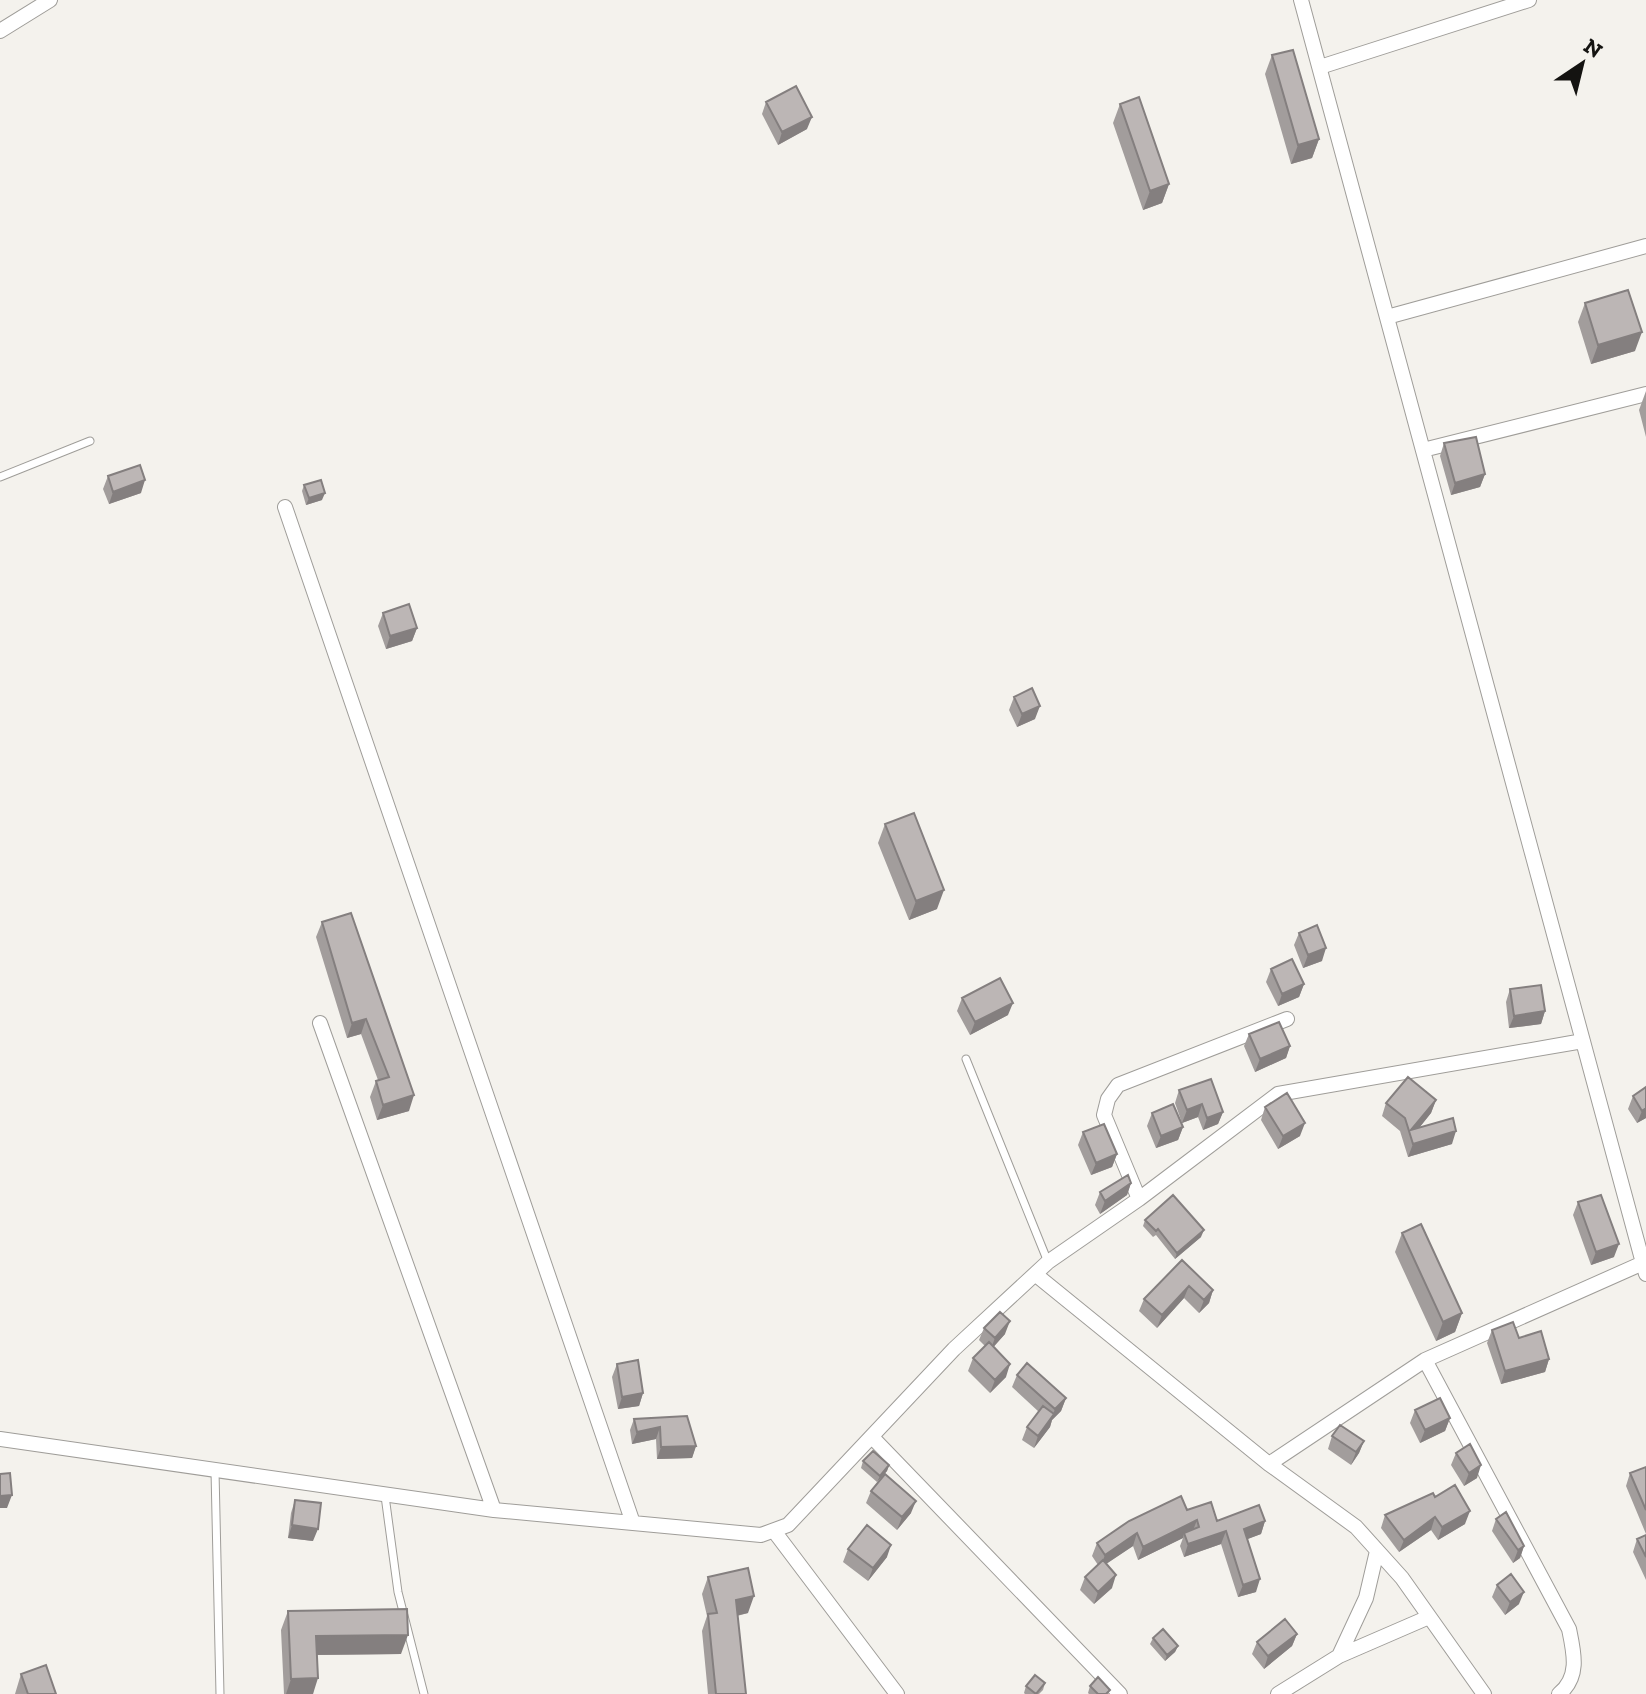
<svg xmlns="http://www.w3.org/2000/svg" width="1646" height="1694" viewBox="0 0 1646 1694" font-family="'Zilla Slab',serif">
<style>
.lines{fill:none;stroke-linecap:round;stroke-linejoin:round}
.lane-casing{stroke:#9f9d99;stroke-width:9}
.street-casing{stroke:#9f9d99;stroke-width:16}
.lane{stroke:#fff;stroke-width:7}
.street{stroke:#fff;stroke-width:14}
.wall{fill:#a29d9c}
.shaded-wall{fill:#847f7f}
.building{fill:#bcb6b5;stroke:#847f7f;stroke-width:2}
</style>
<rect width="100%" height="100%" fill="#f4f2ed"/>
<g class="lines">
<defs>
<path id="lane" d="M0,477L90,441
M966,1059L1048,1262
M215,1471L220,1694
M385,1496L398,1592L424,1694"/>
<path id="street" d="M1301,0L1646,1274
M0,31L50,0
M1320,67L1529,0
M1387,317L1646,246
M1423,450L1646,394
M285,507L633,1523
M320,1023L494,1510
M1139,1199L1104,1115L1108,1099L1118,1085L1287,1019
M1035,1274L1269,1464L1356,1527L1402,1578L1484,1694
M1425,1360L1569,1629C1574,1653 1580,1677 1559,1694
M872,1437L1120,1694
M0,1439L494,1510L761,1535L788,1525L954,1349L1048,1262L1139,1199L1278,1094L1583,1041
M1269,1464L1425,1360L1643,1263
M774,1531L897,1694
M1339,1656L1366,1598L1377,1551
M1278,1694L1339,1656L1429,1617"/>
</defs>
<use href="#lane" class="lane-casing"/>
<use href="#street" class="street-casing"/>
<use href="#lane" class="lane"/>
<use href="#street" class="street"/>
</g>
<path class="wall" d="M1272,55L1319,139L1312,158L1291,164L1265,74Z
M766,102L807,129L778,145L762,114Z
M1120,104L1169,184L1162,203L1143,210L1113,123Z
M1585,303L1635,351L1591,364L1578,322Z
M1646,391V437L1639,410Z
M1444,443L1485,474L1480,487L1451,495L1440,456Z
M108,476L141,493L109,504L103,489Z
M304,485L322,500L306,505L302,491Z
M383,613L417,628L412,641L386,649L378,626Z
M1014,697L1035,719L1017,727L1009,710Z
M885,824L937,909L909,920L878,843Z
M322,922L409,1111L377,1120L370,1097L376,1081L378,1080L361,1034L347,1038L316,937Z
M1299,933L1322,961L1303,968L1294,945Z
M1271,969L1304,984L1299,997L1278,1006L1266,982Z
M1510,989L1545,1011L1541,1024L1509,1028L1506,1002Z
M962,998L1008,1015L970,1035L957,1011Z
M1249,1034L1290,1046L1286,1058L1255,1072L1244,1046Z
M1179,1090L1223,1112L1218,1124L1203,1130L1198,1117L1182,1123L1175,1103Z
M1633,1096L1646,1118L1637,1123L1628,1109Z
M1436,1100L1431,1113L1419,1128L1452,1144L1408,1157L1400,1131L1382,1116L1386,1103Z
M1265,1107L1300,1136L1278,1149L1261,1120Z
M1152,1113L1183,1127L1178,1140L1156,1148L1147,1126Z
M1083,1132L1117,1154L1112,1167L1091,1175L1078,1145Z
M1131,1183L1127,1195L1100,1214L1095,1205L1100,1192Z
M1578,1202L1614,1257L1591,1265L1573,1215Z
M1145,1220L1201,1237L1175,1259L1156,1235L1153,1237L1143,1226Z
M1402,1233L1462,1313L1455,1332L1436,1341L1395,1252Z
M1182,1260L1213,1290L1209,1303L1199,1313L1184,1298L1157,1328L1139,1311L1144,1299Z
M984,1328L1005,1334L993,1347L1006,1377L990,1393L968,1371L973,1358L985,1346L979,1340Z
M1492,1330L1519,1338L1549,1359L1545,1372L1501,1384L1487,1343Z
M617,1364L643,1393L639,1406L618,1409L612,1377Z
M1017,1375L1066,1398L1061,1411L1052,1420L1050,1427L1034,1448L1022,1440L1027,1427L1039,1412L1012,1387Z
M1415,1410L1450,1418L1445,1431L1420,1443L1410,1423Z
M687,1416L696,1446L692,1458L657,1459L656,1439L632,1444L630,1430L634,1419Z
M1332,1436L1364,1441L1359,1453L1351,1465L1328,1449Z
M1456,1453L1477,1478L1464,1486L1451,1465Z
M863,1461L889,1465L887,1471L877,1482L861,1468Z
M1646,1467V1534L1626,1486L1630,1473Z
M871,1491L911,1513L897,1530L866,1503Z
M1435,1497L1465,1524L1438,1540L1431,1530L1399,1552L1381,1528L1385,1515Z
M295,1500L313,1541L288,1538L291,1513Z
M1187,1510L1217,1521H1265L1261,1534L1247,1539L1256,1592L1238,1597L1221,1544L1184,1557L1180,1546L1183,1538L1138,1560L1133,1546L1106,1564L1112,1588L1094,1604L1080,1590L1085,1577L1098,1565L1092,1556L1097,1543Z
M1496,1519L1524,1546L1520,1558L1513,1563L1492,1531Z
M1646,1535V1580L1633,1552L1637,1539Z
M848,1549L887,1557L868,1581L843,1562Z
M708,1577L748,1613L737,1616L746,1694H708L702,1631L707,1616L702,1594Z
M1497,1585L1519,1604L1505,1615L1492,1597Z
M288,1611L401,1654L317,1655L313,1694H284L281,1630Z
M1297,1634L1292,1646L1264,1669L1252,1654L1257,1642Z
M1153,1638L1178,1646L1175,1652L1165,1661L1150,1644Z
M21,1674L56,1694H15Z
M1045,1683L1043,1690L1039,1694H1025L1024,1693L1026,1686Z
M1090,1686L1109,1694H1089L1088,1693Z"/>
<path class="shaded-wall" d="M812,117L807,129L778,145L782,132Z
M1319,139L1312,158L1291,164L1298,145Z
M1169,184L1162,203L1143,210L1150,191Z
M1642,332L1635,351L1591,364L1598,345Z
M1485,474L1480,487L1451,495L1455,483Z
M145,480L141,493L109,504L113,492Z
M325,493L322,500L306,505L309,498Z
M417,628L412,641L386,649L390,636Z
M1040,706L1035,719L1017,727L1022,714Z
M944,890L937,909L909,920L916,901Z
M1326,948L1322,961L1303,968L1308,955Z
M1304,984L1299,997L1278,1006L1282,994Z
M1013,1003L1008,1015L970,1035L975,1022Z
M1545,1011L1541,1024L1509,1028L1514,1016Z
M366,1019L361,1034L347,1038L352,1023Z
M1290,1046L1286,1058L1255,1072L1260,1059Z
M414,1095L409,1111L377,1120L383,1105Z
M1436,1100L1431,1113L1411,1138V1130Z
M1202,1104L1198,1117L1182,1123L1187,1110Z
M1646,1108V1118L1637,1123L1642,1111Z
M1223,1112L1218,1124L1203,1130L1207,1118Z
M1305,1123L1300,1136L1278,1149L1283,1136Z
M1183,1127L1178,1140L1156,1148L1161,1136Z
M1456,1131L1452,1144L1408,1157L1413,1144Z
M1117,1154L1112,1167L1091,1175L1096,1163Z
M1131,1183L1127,1195L1100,1214L1105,1201Z
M1204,1230L1201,1237L1175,1259L1177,1253Z
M1619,1244L1614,1257L1591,1265L1596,1252Z
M1189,1286L1184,1298L1157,1328L1162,1315Z
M1213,1290L1209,1303L1199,1313L1204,1300Z
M1462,1313L1455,1332L1436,1341L1443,1322Z
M1010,1321L1005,1334L990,1351L995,1338Z
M1549,1359L1545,1372L1501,1384L1505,1371Z
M1010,1364L1006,1377L990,1393L995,1380Z
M643,1393L639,1406L618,1409L622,1397Z
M1066,1398L1061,1411L1052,1420L1050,1427L1034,1448L1038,1436L1052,1417L1055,1409Z
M1450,1418L1445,1431L1420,1443L1425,1430Z
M660,1427L656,1439L632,1444L637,1432Z
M1364,1441L1359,1453L1351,1465L1356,1452Z
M696,1446L692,1458L657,1459L661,1447Z
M889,1465L887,1471L877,1482L880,1476Z
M1481,1465L1477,1478L1464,1486L1469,1473Z
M12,1495L7,1508H0V1496Z
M916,1501L911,1513L897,1530L902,1517Z
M1470,1511L1465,1524L1438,1540L1442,1527Z
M1435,1517L1431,1530L1399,1552L1404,1540Z
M1197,1520L1192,1533H1184L1183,1538L1138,1560L1143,1547Z
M1265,1521L1261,1534L1240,1542L1244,1529Z
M292,1525L318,1529L313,1541L288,1538Z
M1226,1531L1221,1544L1184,1557L1188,1544Z
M1137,1533L1133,1546L1100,1568L1105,1555Z
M891,1545L887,1557L868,1581L873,1568Z
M1524,1546L1520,1558L1513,1563L1518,1550Z
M1116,1575L1112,1588L1094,1604L1098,1592Z
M1260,1579L1256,1592L1238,1597L1243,1585Z
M1524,1592L1519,1604L1505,1615L1510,1602Z
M754,1596L748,1613L730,1617L736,1600Z
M1297,1634L1292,1646L1264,1669L1268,1656Z
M408,1635L401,1654L310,1655L316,1636Z
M1178,1646L1175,1652L1165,1661L1167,1655Z
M318,1678L313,1694H286L291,1679Z"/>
<path class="building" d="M1293,50L1319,139L1298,145L1272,55Z
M796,86L812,117L782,132L766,102Z
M1139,97L1169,184L1150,191L1120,104Z
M1628,290L1642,332L1598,345L1585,303Z
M1476,437L1485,474L1455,483L1444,443Z
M140,465L145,480L113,492L108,476Z
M321,480L325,493L309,498L304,485Z
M409,604L417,628L390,636L383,613Z
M1032,688L1040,706L1022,714L1014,697Z
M914,813L944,890L916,901L885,824Z
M351,913L414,1095L383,1105L376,1081L389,1077L366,1019L352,1023L322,922Z
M1317,925L1326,948L1308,955L1299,933Z
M1292,959L1304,984L1282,994L1271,969Z
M1000,978L1013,1003L975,1022L962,998Z
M1541,985L1545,1011L1514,1016L1510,989Z
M1279,1022L1290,1046L1260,1059L1249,1034Z
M1408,1077L1436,1100L1411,1130L1453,1118L1456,1131L1413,1144L1405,1118L1386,1103Z
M1211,1079L1223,1112L1207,1118L1202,1104L1187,1110L1179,1090Z
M1646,1087V1108L1642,1111L1633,1096Z
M1287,1093L1305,1123L1283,1136L1265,1107Z
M1173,1104L1183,1127L1161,1136L1152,1113Z
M1104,1124L1117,1154L1096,1163L1083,1132Z
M1128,1175L1131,1183L1105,1201L1100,1192Z
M1173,1195L1204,1230L1177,1253L1158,1229L1156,1231L1145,1220Z
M1601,1195L1619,1244L1596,1252L1578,1202Z
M1421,1224L1462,1313L1443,1322L1402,1233Z
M1182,1260L1213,1290L1204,1300L1189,1286L1162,1315L1144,1299Z
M1000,1312L1010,1321L995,1338L984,1328Z
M1513,1322L1519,1338L1541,1331L1549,1359L1505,1371L1492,1330Z
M989,1342L1010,1364L995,1380L973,1358Z
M638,1360L643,1393L622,1397L617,1364Z
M1027,1363L1066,1398L1055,1409L1017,1375Z
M1440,1398L1450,1418L1425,1430L1415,1410Z
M1043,1406L1054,1414L1038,1436L1027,1427Z
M687,1416L696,1446L661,1447L660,1427L637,1432L634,1419Z
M1340,1425L1364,1441L1356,1452L1332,1436Z
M1470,1444L1481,1465L1469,1473L1456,1453Z
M873,1451L889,1465L880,1476L863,1461Z
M1646,1467V1510L1630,1473Z
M10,1473L12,1495L0,1496V1474Z
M885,1474L916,1501L902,1517L871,1491Z
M1455,1485L1470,1511L1442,1527L1435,1517L1404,1540L1385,1515L1433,1493L1435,1497Z
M1181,1496L1187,1510L1211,1502L1217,1521L1259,1505L1265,1521L1244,1529L1260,1579L1243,1585L1226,1531L1188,1544L1184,1533L1199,1527L1197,1520L1143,1547L1137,1533L1105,1555L1097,1543L1129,1521Z
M295,1500L321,1503L318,1529L292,1525Z
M1506,1512L1524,1546L1518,1550L1496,1519Z
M867,1525L891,1545L873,1568L848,1549Z
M1646,1535V1557L1637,1539Z
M1103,1560L1116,1575L1098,1592L1085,1577Z
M748,1568L754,1596L736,1600L746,1694H716L708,1614L717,1613L708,1577Z
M1511,1574L1524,1592L1510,1602L1497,1585Z
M407,1609L408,1635L316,1636L318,1678L291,1679L288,1611Z
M1285,1619L1297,1634L1268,1656L1257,1642Z
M1163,1629L1178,1646L1167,1655L1153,1638Z
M46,1665L56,1694H28L21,1674Z
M1035,1675L1045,1683L1036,1694L1026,1686Z
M1098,1677L1110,1690L1106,1694H1098L1090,1686Z"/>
<g transform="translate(1582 64) rotate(35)" stroke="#f4f2ed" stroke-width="6" paint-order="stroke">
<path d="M0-6L14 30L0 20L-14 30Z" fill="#141311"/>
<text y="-12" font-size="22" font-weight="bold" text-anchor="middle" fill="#141311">N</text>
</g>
</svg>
